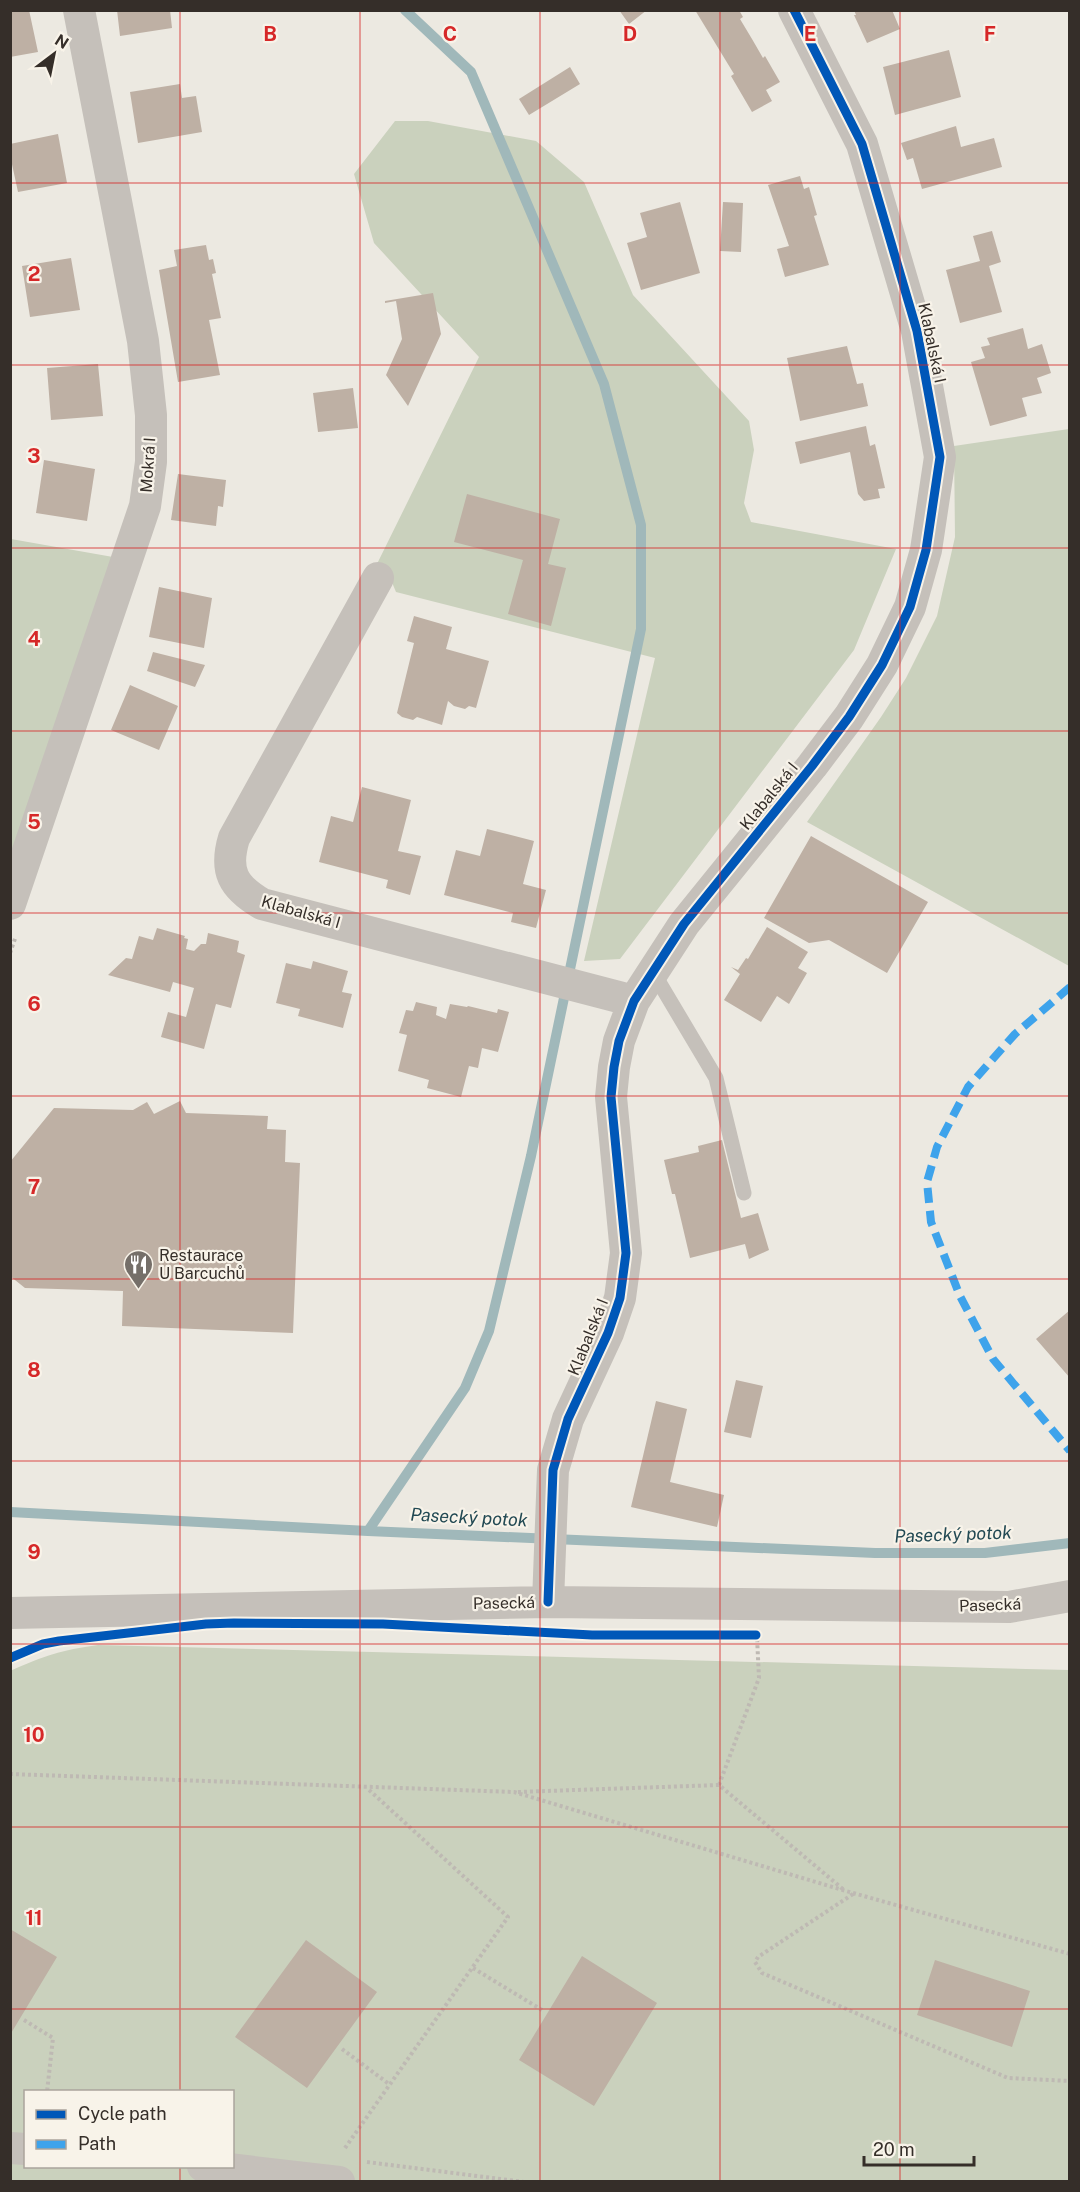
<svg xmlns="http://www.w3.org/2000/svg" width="1080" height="2192" viewBox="0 0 1080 2192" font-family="'Public Sans',sans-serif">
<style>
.green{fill:#cad1bd;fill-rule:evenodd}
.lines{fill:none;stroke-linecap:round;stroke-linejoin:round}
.stream{stroke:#a0b8ba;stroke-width:10}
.building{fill:#beb0a4}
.path{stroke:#beb9b3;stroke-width:4;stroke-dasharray:3 3;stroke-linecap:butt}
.lane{stroke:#c5c0ba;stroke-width:15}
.street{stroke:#c5c0ba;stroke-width:32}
.quiet{stroke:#3ea3eb;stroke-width:8;stroke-dasharray:15 8;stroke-linecap:butt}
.cycleway-casing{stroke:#f8f3e9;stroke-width:13}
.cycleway{stroke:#0057b8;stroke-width:9}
.grid{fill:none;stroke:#d62828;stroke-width:1.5;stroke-opacity:0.55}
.labels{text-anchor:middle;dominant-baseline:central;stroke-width:4.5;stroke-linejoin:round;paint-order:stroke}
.street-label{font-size:16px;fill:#352e29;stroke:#f8f3e9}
.poi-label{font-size:16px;fill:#352e29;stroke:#f8f3e9;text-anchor:start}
.water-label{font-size:18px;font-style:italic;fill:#224953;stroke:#f8f3e9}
.grid-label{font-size:20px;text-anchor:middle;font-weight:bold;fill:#d62828;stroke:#f8f3e9;stroke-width:4.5;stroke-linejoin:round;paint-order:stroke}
</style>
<rect width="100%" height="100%" fill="#ece9e1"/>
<path class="green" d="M395,121H428L536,141L584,182L633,295L749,421L754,450L744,503L751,522L896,549L854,650L620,959L584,961L655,658L396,592L391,580L375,568L479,357L374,243L354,174Z
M1069,429V966L807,822L881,717L906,678L937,616L955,537L954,446Z
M11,539L113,557L11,869Z
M98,1645L1069,1670V2181H11L10,1671C44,1656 61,1650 98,1645ZM26,2092H232V2166H26Z"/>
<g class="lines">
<path class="stream" d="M10,1512L368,1531L875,1553H985L1070,1543
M368,1531L465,1388L489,1331L531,1156L641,629V525L604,384L471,72L405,10"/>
</g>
<path class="building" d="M10,10H29L38,52L10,57Z
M117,10H170L172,28L120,36Z
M619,10H647L629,24Z
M695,10H739L743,17L740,19L752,39L763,58L765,56L780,82L766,90L772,101L752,112L731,76L734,74Z
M854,10H892L900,29L867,43L854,15H856Z
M949,50L961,97L895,115L883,67Z
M570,67L580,84L529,115L519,99Z
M180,84L182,98L196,96L202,132L138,143L130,92Z
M956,126L961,147L994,138L1002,167L922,189L913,158L907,160L901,143Z
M58,134L67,183L18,192L10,155V144Z
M800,176L804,189L809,187L817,215L814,216L829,265L785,277L777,249L789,246L768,185Z
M680,202L700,273L641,290L627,243L647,237L640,213Z
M723,202L743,203L741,252L720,251Z
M992,231L1001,262L989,266L1002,312L960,323L946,270L980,261L973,236Z
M206,245L209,260L213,259L216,273L212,274L221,318L209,320L220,375L178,382L159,270L177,266L174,250Z
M71,258L80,310L30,317L22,266Z
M433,293L441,334L408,406L386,375L402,339L396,301L385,303V301Z
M1023,328L1028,349L1042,344L1051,373L1037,378L1042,393L1022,398L1027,416L990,426L971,362L985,358L981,347L990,345L987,338Z
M847,346L857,384L863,383L868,406L800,421L787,358Z
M98,364L103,416L51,420L47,368Z
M353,388L358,428L318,432L313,393Z
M866,426L870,446L875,444L885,488L878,489L880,498L864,501L858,494L850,452L800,464L795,442Z
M44,460L95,469L87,521L36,513Z
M178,474L226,480L223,507L218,506L216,526L171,520Z
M467,494L560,519L548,564L566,568L551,626L508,614L523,560L454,542Z
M159,587L212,598L204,648L149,637Z
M414,616L452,627L446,649L489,661L476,708L469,706L465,709L454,706L448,701L442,725L417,717L413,720L402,717L397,713L414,643L407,641Z
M153,652L205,665L195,687L147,671Z
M130,685L178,706L159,750L111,730Z
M362,787L411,800L398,851L421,856L410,895L386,888L388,880L319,862L331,816L353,822Z
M487,829L534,841L523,884L546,890L536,928L511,922L513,913L444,895L456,850L480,856Z
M811,836L928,902L887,973L829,940L809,943L764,918Z
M767,927L808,952L798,968L807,973L789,1004L777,996L761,1022L724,1000L740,974L731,967L738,970L746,958L748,959Z
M157,928L185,936L184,938L188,939L186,949L194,951L201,944H206L208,933L239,941L237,952L245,955L231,1008L216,1004L204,1049L161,1037L168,1012L186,1017L194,988L173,982L170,992L108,975L126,958L132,959L139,936L153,940Z
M313,961L348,971L342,992L352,994L343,1028L298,1016L300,1009L276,1003L286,963L311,969Z
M416,1002L437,1007L436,1015L446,1019L450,1004L467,1007L468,1006L497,1013L498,1009L509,1012L498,1052L482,1048L478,1068L469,1066L461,1097L427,1088L429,1080L398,1071L407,1035L399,1033L406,1010L413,1011Z
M180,1101L186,1113L268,1116L267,1129L286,1130L285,1162L300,1163L293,1333L122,1326L123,1291L25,1288L10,1276V1162L54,1108L133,1110L147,1102L154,1114Z
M722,1140L741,1218L758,1213L769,1250L749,1259L745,1244L690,1258L675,1194H672L664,1160L699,1152L698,1146Z
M1070,1310V1378L1036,1339Z
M736,1380L763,1386L751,1438L724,1432Z
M656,1401L687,1409L670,1482L724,1495L717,1527L631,1507Z
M10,1929L57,1957L10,2035Z
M306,1940L377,1992L307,2088L235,2037Z
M582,1956L657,2003L594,2106L519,2060Z
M935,1960L1030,1991L1012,2047L917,2015Z"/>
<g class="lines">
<path class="path" d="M10,953L16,936
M10,1774L514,1792L846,1891L1070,1954
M719,1785L759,1678L757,1637
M518,1792L719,1785L844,1890
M853,1894L758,1957L755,1962L762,1973L1008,2078L1070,2081
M473,1968L542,2010
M24,2020L53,2038L47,2092
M342,2049L389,2084
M345,2148L508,1917L368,1789
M367,2162L524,2182"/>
<path class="lane" d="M653,972L716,1078L744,1193"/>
<path class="street" d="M378,578L234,838C224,871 233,887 262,904L634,1001
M10,904L145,506L151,462V415L143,341L79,10
M548,1602L553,1470L568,1419L608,1333L620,1298L626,1253L611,1097L614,1067L619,1041L634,1001L684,924L812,766L849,717L882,665L910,607L926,550L940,457L917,331L862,144L794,10
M10,1613L548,1602L1009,1607L1070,1596
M10,2148L26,2149
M203,2166L339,2182"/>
<path class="quiet" d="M1070,987L1015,1034L968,1087L937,1147L927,1182L931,1222L960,1296L993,1359L1070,1451"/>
<defs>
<path id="cycleway" d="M548,1602L553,1470L568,1419L608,1333L620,1298L626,1253L611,1097L614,1067L619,1041L634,1001L684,924L812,766L849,717L882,665L910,607L926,550L940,457L917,331L862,144L794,10
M10,1658L43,1644L59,1641L206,1624L234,1623L383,1624L592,1635H756"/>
</defs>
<use href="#cycleway" class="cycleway-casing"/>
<use href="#cycleway" class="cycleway"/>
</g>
<path class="grid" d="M180,10V2092M360,10V2182M540,10V2182M720,10V2182M900,10V2182M10,183H1070M10,365H1070M10,548H1070M10,731H1070M10,913H1070M10,1096H1070M10,1279H1070M10,1461H1070M10,1644H1070M10,1827H1070M10,2009H1070M180,2166V2182"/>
<defs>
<symbol id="restaurant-pin" viewBox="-11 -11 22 30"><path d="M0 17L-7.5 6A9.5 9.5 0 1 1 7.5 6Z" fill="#756f69" stroke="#f8f3e9"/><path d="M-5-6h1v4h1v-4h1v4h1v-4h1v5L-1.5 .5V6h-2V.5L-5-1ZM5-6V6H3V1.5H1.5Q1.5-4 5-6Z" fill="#fff"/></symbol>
</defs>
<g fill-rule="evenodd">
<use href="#restaurant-pin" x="122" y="1248" width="33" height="45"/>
</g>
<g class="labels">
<g class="street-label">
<text transform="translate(932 343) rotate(78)">Klabalská I</text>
<text transform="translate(148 465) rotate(-86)">Mokrá I</text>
<text transform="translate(769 796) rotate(-51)">Klabalská I</text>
<text transform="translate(301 912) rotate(16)">Klabalská I</text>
<text transform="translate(588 1337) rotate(-68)">Klabalská I</text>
<text transform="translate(504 1603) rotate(-1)">Pasecká</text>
<text transform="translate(990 1605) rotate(-2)">Pasecká</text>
</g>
<g class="poi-label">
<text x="159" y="1255">Restaurace<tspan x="159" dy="18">U Barcuchů</tspan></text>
</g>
<g class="water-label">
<text transform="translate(469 1517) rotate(3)">Pasecký potok</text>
<text transform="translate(953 1534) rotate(-2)">Pasecký potok</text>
</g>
</g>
<g class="grid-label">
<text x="270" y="41">B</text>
<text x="450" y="41">C</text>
<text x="630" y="41">D</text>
<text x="810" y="41">E</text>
<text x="990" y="41">F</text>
<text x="34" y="281">2</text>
<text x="34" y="463">3</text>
<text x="34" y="646">4</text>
<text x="34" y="829">5</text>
<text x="34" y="1011">6</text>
<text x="34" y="1194">7</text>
<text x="34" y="1377">8</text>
<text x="34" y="1559">9</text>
<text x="34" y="1742">10</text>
<text x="34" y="1925">11</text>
</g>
<rect width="1080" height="2192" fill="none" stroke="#352e29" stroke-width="24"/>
<rect x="24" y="2090" width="210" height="78" fill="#f8f3e9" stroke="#aaa49c" stroke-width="1.5"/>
<rect x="36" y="2110" width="30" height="9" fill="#0057b8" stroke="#aaa49c" stroke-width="1.5"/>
<text x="78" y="2120" font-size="18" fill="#352e29">Cycle path</text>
<rect x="36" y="2140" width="30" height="9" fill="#3ea3eb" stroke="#aaa49c" stroke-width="1.5"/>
<text x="78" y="2150" font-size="18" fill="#352e29">Path</text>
<g transform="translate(54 54) rotate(32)" stroke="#f8f3e9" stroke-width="4.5" paint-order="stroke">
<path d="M0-4.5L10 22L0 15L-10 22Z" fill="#352e29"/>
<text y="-9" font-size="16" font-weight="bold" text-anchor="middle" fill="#352e29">N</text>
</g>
<path d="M864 2156v9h110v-9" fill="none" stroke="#352e29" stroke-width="3"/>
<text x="873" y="2156" font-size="18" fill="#352e29" stroke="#f8f3e9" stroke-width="4.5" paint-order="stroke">20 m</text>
</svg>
